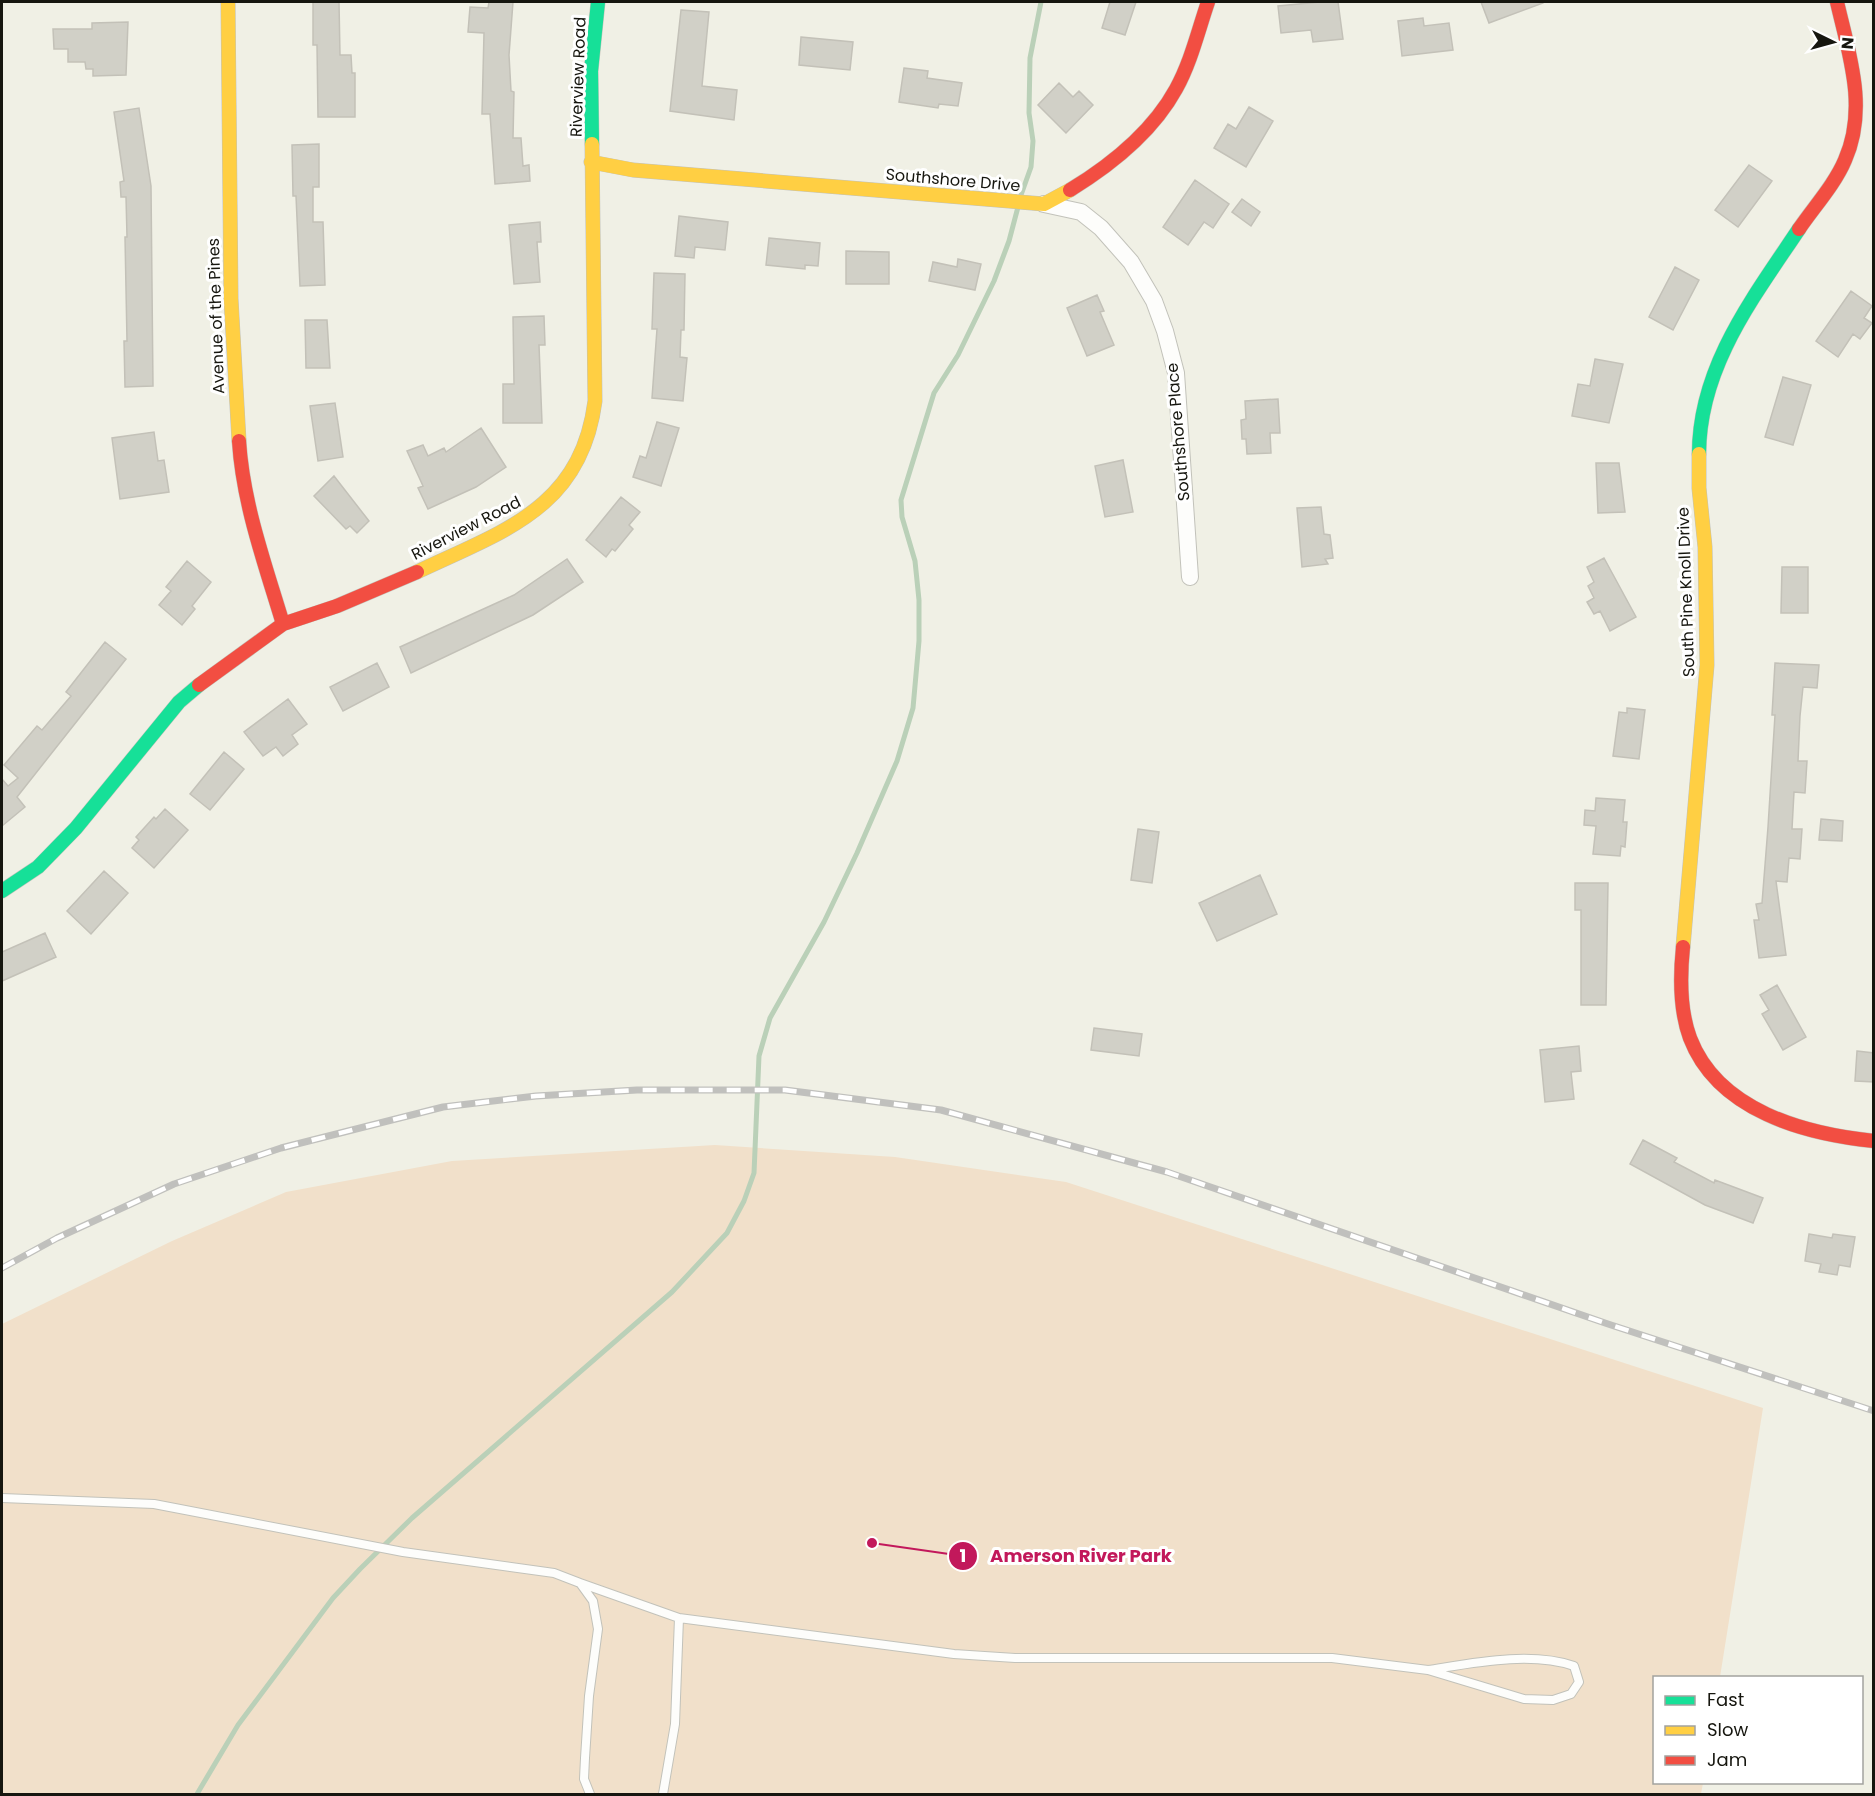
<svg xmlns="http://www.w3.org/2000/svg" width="1875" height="1796" viewBox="0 0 1875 1796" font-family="Poppins,sans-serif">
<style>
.green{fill:#f1e0ca}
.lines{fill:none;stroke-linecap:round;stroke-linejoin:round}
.stream{stroke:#bad0b8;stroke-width:5}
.building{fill:#d1d0c7;stroke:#c3c1b8;stroke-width:1.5}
.lane-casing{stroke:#c2c2ba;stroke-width:10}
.street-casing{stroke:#c2c2ba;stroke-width:18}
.fast-casing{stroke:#c2c2ba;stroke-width:15}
.slow-casing{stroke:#c2c2ba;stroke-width:15}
.jam-casing{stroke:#c2c2ba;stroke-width:15}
.lane{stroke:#fdfdfb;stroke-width:8}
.street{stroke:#fdfdfb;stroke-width:16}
.fast{stroke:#16e098;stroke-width:14}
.slow{stroke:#ffcf43;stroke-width:14}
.jam{stroke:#f24e42;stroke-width:14}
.rail-casing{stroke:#c0c0bd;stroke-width:7}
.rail{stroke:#fff;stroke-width:4.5;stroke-dasharray:14;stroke-linecap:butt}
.labels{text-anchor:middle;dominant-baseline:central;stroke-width:6;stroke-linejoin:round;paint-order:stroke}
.street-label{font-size:16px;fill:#16160f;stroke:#fff}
.leader{fill:none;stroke:#c2185b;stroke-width:2}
.callout-dot{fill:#c2185b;stroke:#fff;stroke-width:2}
.mark-label{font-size:18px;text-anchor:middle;font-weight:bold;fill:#fff}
.callout-label{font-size:18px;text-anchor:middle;font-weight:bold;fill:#c2185b;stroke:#fff;stroke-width:6;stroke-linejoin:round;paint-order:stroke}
</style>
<rect width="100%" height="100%" fill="#f0f0e5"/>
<path class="green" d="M715,1145L895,1157L1066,1182L1763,1408L1720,1677L1654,1678V1782L1703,1783L1701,1794H2V1324L172,1241L286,1192L452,1161Z"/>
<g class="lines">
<path class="stream" d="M1021,195L1031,167L1033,141L1029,113L1030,58L1041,2
M197,1794L238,1725L333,1598L360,1569L412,1518L672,1292L727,1233L744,1201L754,1173L759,1056L770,1018L824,922L857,853L897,761L913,708L919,641V600L915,561L902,517L901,500L934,393L958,355L994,281L1009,241L1018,207"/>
</g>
<path class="building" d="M313,2H339L340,55H351L352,73H355V117H318L317,45H313Z
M489,2H513L509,55L511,91L514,92L513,138H521L523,166L529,165L530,181L495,184L490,114H482L484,33L468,32L470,7L488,8Z
M1110,2H1136L1125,35L1102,28Z
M1320,2H1338L1343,39L1313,42L1311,30L1281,33L1278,6Z
M1481,2H1543V3L1489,23Z
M681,10L709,12L702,86L737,90L734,120L670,111Z
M1423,18L1424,26L1449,23L1453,50L1402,56L1398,21Z
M128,22L126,75L93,76V69H86L85,62H68V49H54L53,29H92V23Z
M801,37L853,42L850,70L799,65Z
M904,68L928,71L927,78L962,83L958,106L939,104L938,108L899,102Z
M1059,83L1073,97L1079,91L1093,105L1066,133L1038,105Z
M1249,107L1273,121L1246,167L1214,148L1228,124L1236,129Z
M139,108L151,186L153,386L125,387L124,341H127L125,237H127L126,197H121L120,182L124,181L114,112Z
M319,144V187H313V222H323L325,285L300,286L296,196H293L292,145Z
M1749,165L1772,181L1738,227L1715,210Z
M1195,180L1229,204L1213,228L1204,222L1188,245L1163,227Z
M1242,199L1260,212L1251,226L1232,212Z
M679,216L728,222L725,250L695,247L694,258L675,256Z
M540,222L541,242H537L540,282L514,284L509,225Z
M769,238L820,243L818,266L805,265V269L766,265Z
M846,251L889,252V284H846Z
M958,259L981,264L975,290L929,281L933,262L957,267Z
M1675,267L1699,280L1673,330L1649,317Z
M654,273L685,274L684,330H681L680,357L687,358L683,401L652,398L657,329H652Z
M1851,291L1872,306L1864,318L1872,323L1860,339L1853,334L1838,357L1816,341Z
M1097,295L1104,311L1100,312L1114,345L1087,356L1067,308Z
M544,316L545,345H539L542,423H503V384H514L513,317Z
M305,320H327L330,368H306Z
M1595,359L1623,364L1609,423L1572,416L1578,384L1590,386Z
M1783,377L1811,385L1793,445L1765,437Z
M1278,399L1280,433H1270L1271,453L1247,454L1246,439H1242L1241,420L1246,419L1245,401Z
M335,403L343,457L318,461L310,406Z
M657,422L679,428L661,486L633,477L640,456L646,458Z
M481,428L506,467L476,487L428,509L418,488L423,486L407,451L423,445L428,456L444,448L446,452Z
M154,432L158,461L164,460L169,492L120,499L112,438Z
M1123,460L1133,512L1105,517L1095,466Z
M1596,463H1619L1625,512L1598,513Z
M334,476L369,521L357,533L350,526L346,529L314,496Z
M621,497L640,512L629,525L633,529L615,551L612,549L606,557L586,540Z
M1321,507L1324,534L1330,535L1333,558L1325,559L1328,564L1302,567L1297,508Z
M1604,558L1636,617L1610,631L1600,611L1594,614L1587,602L1594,598L1588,586L1594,582L1587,567Z
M567,559L583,582L533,615L411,673L400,647L514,595Z
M187,561L211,582L192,606L195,609L182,625L159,605L171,591L166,587Z
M1782,567H1808V613H1781Z
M105,642L126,659L17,797L25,807L2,826V779L8,786L18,778L4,765L37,726L42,730L71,696L66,692Z
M377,663L389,687L343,711L330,687Z
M1775,663L1819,665L1817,688L1803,687L1800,716L1798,761H1807L1805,793L1794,792L1792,829H1802L1800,859L1789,858L1787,882L1776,881L1786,955L1759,958L1754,920H1759L1756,904L1762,903L1768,827L1775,715H1772Z
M288,699L307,724L292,735L298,744L283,756L276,747L263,756L244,732Z
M1627,708L1645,710L1639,759L1613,756L1619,712L1627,713Z
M224,752L244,769L210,810L190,794Z
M1596,798L1625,800L1623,822H1627L1625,847L1621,846L1620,856L1593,854L1596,826L1584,825L1585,810L1595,811Z
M165,809L188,830L154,868L132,848L139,840L136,837L154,817L156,819Z
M1821,819L1843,821L1842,841L1819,840Z
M1138,829L1159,832L1152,883L1131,880Z
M104,871L128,893L91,934L67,911Z
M1260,875L1277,914L1217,941L1199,903Z
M1575,883H1608L1606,1005H1581V910H1575Z
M45,933L56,957L2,981V952Z
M1777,985L1806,1037L1783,1050L1762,1014L1769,1010L1760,995Z
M1094,1028L1142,1034L1139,1056L1091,1050Z
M1579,1046L1581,1071L1571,1072L1574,1099L1545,1102L1540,1050Z
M1857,1051L1874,1053V1082L1855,1081Z
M1643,1140L1677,1158L1674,1162L1714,1183L1715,1180L1763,1198L1753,1223L1705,1205L1630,1164Z
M1809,1234L1832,1238L1833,1234L1855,1237L1850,1267L1839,1265L1837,1275L1819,1272L1821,1264L1805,1261Z"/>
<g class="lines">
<defs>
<path id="lane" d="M2,1498L154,1504L403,1552L554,1573L580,1583L593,1601L598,1629L589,1696L585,1758L584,1779L590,1794
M580,1583L679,1618
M663,1794L675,1724L679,1618L954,1654L1015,1658H1332L1428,1670L1524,1699L1553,1700L1571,1694L1579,1682L1574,1666C1530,1651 1473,1663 1428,1670"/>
<path id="street" d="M1044,204L1081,212L1101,228L1131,262L1154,301L1165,331L1176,373L1190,577"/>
<path id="fast" d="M592,144L591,71L598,2
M1699,454C1699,367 1753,298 1799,229
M2,891L38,867L76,828L179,702L199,685"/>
<path id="slow" d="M228,2L231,299L239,441
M591,162L633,170L1044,204L1070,190
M417,572C503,531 581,509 595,401L592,144
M1683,947L1707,665L1705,547L1699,488V454"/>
<path id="jam" d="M1070,190C1111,165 1153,131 1176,89C1191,62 1198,31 1208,2
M1799,229C1814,207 1835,184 1845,160C1868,108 1849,54 1837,2
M239,441C243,504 265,564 283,624
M199,685L283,624L337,606L417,572
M1683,947C1680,976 1680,1011 1690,1038C1718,1111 1805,1134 1874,1141"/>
</defs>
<use href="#lane" class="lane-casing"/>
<use href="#street" class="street-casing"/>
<use href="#fast" class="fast-casing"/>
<use href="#slow" class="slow-casing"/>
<use href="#jam" class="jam-casing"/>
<use href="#lane" class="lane"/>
<use href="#street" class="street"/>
<use href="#fast" class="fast"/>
<use href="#slow" class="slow"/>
<use href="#jam" class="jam"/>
<defs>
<path id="rail" d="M2,1268L57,1238L174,1184L281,1148L443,1107L536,1096L637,1090H785L941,1110L1167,1172L1608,1324L1874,1411"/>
</defs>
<use href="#rail" class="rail-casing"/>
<use href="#rail" class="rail"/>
</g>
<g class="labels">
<g class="street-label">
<text transform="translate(578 77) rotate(-88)">Riverview Road</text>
<text transform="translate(953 180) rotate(5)">Southshore Drive</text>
<text transform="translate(216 316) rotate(-92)">Avenue of the Pines</text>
<text transform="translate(1178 432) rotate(-95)">Southshore Place</text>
<text transform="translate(466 528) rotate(-27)">Riverview Road</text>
<text transform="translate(1686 592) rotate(-92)">South Pine Knoll Drive</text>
</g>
</g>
<path class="leader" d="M872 1543L963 1556"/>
<g class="callout-dot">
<circle cx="872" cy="1543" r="6"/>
<circle cx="963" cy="1556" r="15"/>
</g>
<g class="mark-label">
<text x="963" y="1562">1</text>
</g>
<g class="callout-label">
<text x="1081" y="1562">Amerson River Park</text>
</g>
<rect width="1875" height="1796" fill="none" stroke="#16160f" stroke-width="6"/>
<rect x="1653" y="1676" width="210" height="108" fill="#ffffff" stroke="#a2a29f" stroke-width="1.5"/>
<rect x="1665" y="1696" width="30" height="9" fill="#16e098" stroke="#a2a29f" stroke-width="1.5"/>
<text x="1707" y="1706" font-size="18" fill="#16160f">Fast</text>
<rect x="1665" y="1726" width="30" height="9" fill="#ffcf43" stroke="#a2a29f" stroke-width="1.5"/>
<text x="1707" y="1736" font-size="18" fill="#16160f">Slow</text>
<rect x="1665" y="1756" width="30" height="9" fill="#f24e42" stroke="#a2a29f" stroke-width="1.5"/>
<text x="1707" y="1766" font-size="18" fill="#16160f">Jam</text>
<g transform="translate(1833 42) rotate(95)" stroke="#ffffff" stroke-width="4.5" paint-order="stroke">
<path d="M0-4.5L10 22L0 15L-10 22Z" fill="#16160f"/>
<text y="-9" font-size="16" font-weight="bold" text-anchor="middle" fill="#16160f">N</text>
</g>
</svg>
